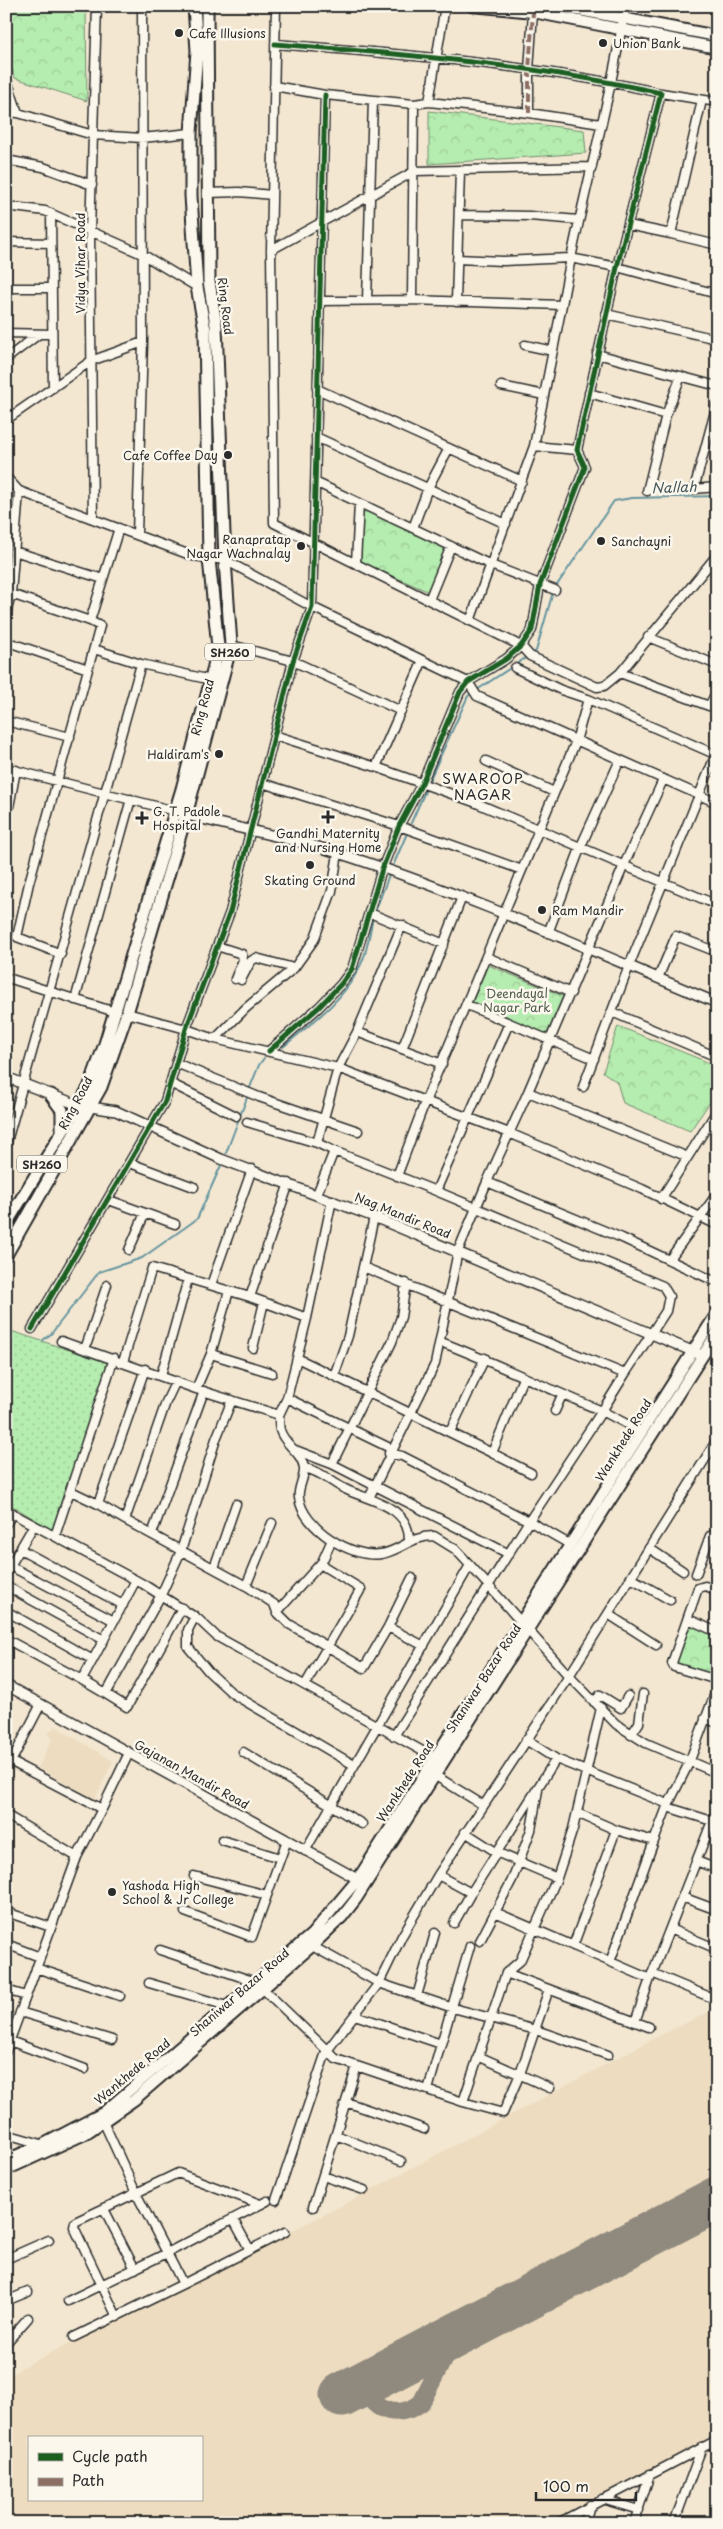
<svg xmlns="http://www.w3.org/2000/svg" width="723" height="2529" viewBox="0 0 723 2529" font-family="'Playpen Sans',sans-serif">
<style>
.built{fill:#eddcbf;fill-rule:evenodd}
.grass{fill:url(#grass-dots);stroke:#708c6d}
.park{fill:url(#park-crowns);stroke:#708c6d}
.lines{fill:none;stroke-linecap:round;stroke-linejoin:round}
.stream{stroke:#66959e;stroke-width:2}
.taxiway{stroke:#8f897e;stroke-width:18}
.runway{stroke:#8f897e;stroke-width:45}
.minor-casing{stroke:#2b2b2b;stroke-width:11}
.tertiary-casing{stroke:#2b2b2b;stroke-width:12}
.secondary-casing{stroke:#2b2b2b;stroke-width:14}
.primary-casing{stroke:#2b2b2b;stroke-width:15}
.minor{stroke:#fbf7ec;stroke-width:8}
.tertiary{stroke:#fbf7ec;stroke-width:9}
.secondary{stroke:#fbf7ec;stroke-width:10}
.primary{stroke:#fbf7ec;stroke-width:11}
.quiet{stroke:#8d6e63;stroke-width:4;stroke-dasharray:8 4;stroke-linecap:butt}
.cycleway-casing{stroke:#fbf7ec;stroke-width:8}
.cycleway{stroke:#1b5e20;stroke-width:5}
.poi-dot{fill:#2b2b2b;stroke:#fbf7ec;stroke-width:2}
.labels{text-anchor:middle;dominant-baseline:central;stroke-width:5;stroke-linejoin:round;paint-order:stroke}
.shield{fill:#fbf7ec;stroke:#696865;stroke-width:1}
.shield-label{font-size:11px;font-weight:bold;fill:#2b2b2b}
.poi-label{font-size:12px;fill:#2b2b2b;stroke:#fbf7ec;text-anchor:start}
.street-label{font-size:12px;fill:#2b2b2b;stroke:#fbf7ec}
.park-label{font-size:12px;fill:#4e5b4c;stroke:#fbf7ec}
.water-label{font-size:14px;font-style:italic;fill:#44575b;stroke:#fbf7ec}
.neighbourhood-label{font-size:14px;letter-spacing:1px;fill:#2b2b2b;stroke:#fbf7ec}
</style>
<defs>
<pattern id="grass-dots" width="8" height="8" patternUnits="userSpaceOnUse" patternTransform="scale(1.25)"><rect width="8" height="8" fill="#b5ecaf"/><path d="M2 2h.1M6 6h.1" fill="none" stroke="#9ccb97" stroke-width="1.8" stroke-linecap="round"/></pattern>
<pattern id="park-crowns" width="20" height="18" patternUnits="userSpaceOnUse" patternTransform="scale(1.25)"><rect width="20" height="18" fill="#b5ecaf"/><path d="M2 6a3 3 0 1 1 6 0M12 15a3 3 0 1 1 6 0" fill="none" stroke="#9ccb97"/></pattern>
</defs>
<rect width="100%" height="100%" fill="#f3e7d2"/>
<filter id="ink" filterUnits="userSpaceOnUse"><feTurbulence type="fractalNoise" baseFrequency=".02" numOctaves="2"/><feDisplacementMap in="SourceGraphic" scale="10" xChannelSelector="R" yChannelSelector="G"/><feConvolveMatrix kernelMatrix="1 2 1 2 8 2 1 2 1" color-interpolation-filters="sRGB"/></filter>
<g filter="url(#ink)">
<path class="built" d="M55,1726L113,1761L95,1799L38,1768L52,1739L48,1733Z
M717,2008V2434L546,2523H6V2379L21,2368L339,2207L653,2039ZM29,2438H201V2500H29Z"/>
<path class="grass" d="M8,1330L109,1363L52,1530L6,1502V1332Z"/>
<path class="park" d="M6,6H86L87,101L15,78L6,52Z
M429,111L584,130L586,153L429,164Z
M362,507L448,547L431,593L361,562Z
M488,965L563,996L547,1034L472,1003Z
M618,1026L717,1066V1092L690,1131L623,1103L617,1082L603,1072Z
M689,1624L717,1635V1677L675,1664Z"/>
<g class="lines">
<path class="stream" d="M555,588L614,501L632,498L717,496
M531,654L536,651L553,592
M477,690L527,657
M429,781L468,696L473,693
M411,823L426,789
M392,868L408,831
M375,912L389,875
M283,1047C310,1024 341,1003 358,970C367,955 369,935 373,918
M249,1090L259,1065L264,1058
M226,1153L248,1095
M43,1340L51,1334L99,1272L142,1258L197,1219L222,1163"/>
<path class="taxiway" d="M402,2363C389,2358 379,2361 369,2371L365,2389C375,2414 400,2418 421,2403L456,2335"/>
<path class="runway" d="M342,2395L717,2199"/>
<defs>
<path id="minor" d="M276,6L271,250L274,523L521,646L530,656L597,687L604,686L620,673L717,555
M6,77L18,113
M274,86L325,95L414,104
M661,93L717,102
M429,102L529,113L601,124
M6,112L18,113L93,135L142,138L191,133
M529,113V70L533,12
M6,160L43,167L92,185
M207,193L239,192L272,195
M6,206L45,211L142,254L197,287
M51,213L53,388
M459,215L529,216L579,220
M628,225L671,234L702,100
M671,234L717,245
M6,242L51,243
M271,250L415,171L592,167
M457,259L503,261L570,258L617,267L717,294
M6,288H52
M367,300L373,100
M412,300L414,104L429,102L445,6
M319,301L412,300L562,305L534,446L470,621
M456,302L460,170
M562,305C579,205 610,107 625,6
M606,314L717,339
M6,333L52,334
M525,345L553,351
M597,354L717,386
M6,359L39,334
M501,386L544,395
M317,389L522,481
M589,393L666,415L681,376
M717,404L694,489L717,487
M6,420L91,361L143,342
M316,437L506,524
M534,446L577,450
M6,477L19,491L93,519L193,556L225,560L312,607L468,682L477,696L717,803
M315,482L491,565L555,590
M647,491L666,415
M93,519L90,231L97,6
M413,528L428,488L449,448
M137,534L143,342L142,6
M14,551L103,579
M356,563L359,503
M11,594L90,621
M429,600L451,546
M6,614L11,594L19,491
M648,637L717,665
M14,644L88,669
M231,645L293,661L401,711
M94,649L141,664L211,680
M515,668L561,690L588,699L717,755
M620,673L709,706L717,691
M6,721L70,737
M274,735L376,767L474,802L717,905
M486,761L554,792
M376,767L423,660
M6,768L175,811
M262,783L399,826L522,870
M6,801L10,802L16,770
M6,819L10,802
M370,913L444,944
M548,933L581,846L620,760
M217,946L242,954L243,960L235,979
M61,954L17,937L29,883L100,626L90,621L119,528
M487,957L571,993
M658,978L676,936L717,952
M11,979L115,1012
M241,980L251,961L256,958L294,968
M75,1000L131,799
M467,1005L594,1059
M612,1012L717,1057
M127,1013L186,1029L215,1039L338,1068L509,1133L642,1189L717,1225
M357,1032L442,1064
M215,1039L246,1008L294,968L314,940L332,891L338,853
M402,1049L462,897
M269,1051L319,1007L341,984L352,969L382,869L399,826L422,783L460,692L468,682L506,659L521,646L532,630L540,585L585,467L577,450L617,267L661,93C534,65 405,54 275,44
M176,1063L259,1097L358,1131
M170,1083L236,1116
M583,1087L629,966L716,754
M528,1092L688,1157
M247,1122L317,1143
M6,1145L141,664
M334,1151L436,1191L509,1023
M130,1163L194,1187
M397,1176L425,1102L576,741L588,699
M487,1182L622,1238L712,1280
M436,1191L663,1286L669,1296L666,1311L625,1374
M317,1194L334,1151L317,1143L338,1068L357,1032L402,925
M661,1199L717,1111
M109,1200L175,1224
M129,1250L145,1213
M669,1260L717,1194
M363,1267L625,1374L602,1411L642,1432
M211,1285L252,1169
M250,1297L289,1183
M32,1329L165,1101L186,1029L230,912L293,661L312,607L325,95
M61,1341L196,1389L279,1415C279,1420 279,1426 280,1430C284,1445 302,1452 304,1468C305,1478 297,1488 299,1498C303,1528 352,1559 381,1554C401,1551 410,1536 434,1536L455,1549L470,1565
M441,1342C496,1363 548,1389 602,1411L529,1521L571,1545
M253,1348L264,1302
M85,1349L107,1285
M211,1354L272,1373
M297,1358L492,1453
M123,1362L152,1268L250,1297L307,1318L332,1200
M145,1369L98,1504L125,1520L166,1402L176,1381
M161,1375L188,1279
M334,1376L348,1336L374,1217
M523,1378L492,1453L531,1473
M196,1389L211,1354L229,1291
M287,1398L392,1449
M555,1411L562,1395
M279,1415L287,1398L307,1318
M450,1432L485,1358
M295,1450L332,1464L509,1554
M389,1453L402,1456L529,1521L394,1736
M332,1464L392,1342L401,1317L406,1283
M304,1468C319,1470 331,1482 345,1489C369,1501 409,1505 409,1540
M71,1491L98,1504
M369,1498L435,1364L458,1251L487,1182L528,1092L624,865L663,780
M6,1510L143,1584L198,1619L216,1636L435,1758
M125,1520L248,1587L274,1604L277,1612L289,1624L364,1668L388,1627L424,1646
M6,1524L13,1513
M152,1534L204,1391
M55,1536L114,1358
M649,1548L683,1571
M20,1549L123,1605
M10,1566L114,1621
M214,1568L236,1504
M6,1573L34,1525
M696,1574L710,1536L717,1535
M631,1578L670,1600
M136,1580L82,1680L106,1694L161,1595L181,1551L216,1439L232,1400
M6,1586L104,1640
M246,1586L272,1523
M717,1590L705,1586L698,1588L672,1663L674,1667L717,1680
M6,1611L93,1660
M277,1612L322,1562L331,1542
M608,1614L656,1645
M195,1616L188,1630V1647L209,1672L233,1694L354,1765
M688,1619L717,1632
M388,1627L412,1578
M6,1639L82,1680
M305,1685L361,1589L320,1564
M106,1694L127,1707L182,1608
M594,1702L600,1695L621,1708L628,1696
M705,1718L717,1723
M631,1735L639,1723L643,1694
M243,1752L362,1824
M6,1759L102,1809L129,1753
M556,1759L668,1804
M11,1762L41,1704
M431,1773L483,1805
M6,1815L77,1857L6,2051
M465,1832L496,1852L557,1878
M222,1840L280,1858
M654,1841L667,1807
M305,1851L470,1565L569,1676L616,1724L646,1743L717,1773
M77,1857L102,1809
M696,1861L717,1869
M438,1875L471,1893L556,1759L526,1740
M194,1876L267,1895
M682,1897L717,1910
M6,1912L51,1927
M185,1912L252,1937L287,1840
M495,1912L650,1979L712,1821L667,1807L689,1763L717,1688
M454,1923L471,1893
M670,1929L717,1949
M480,1941L512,1880L531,1830L538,1790
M6,1944L40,1957
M312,1946L379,1983L453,2008L536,2030L608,2055
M573,1946L616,1830L577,1813
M160,1950L256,1982L336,2059L463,2102L503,2113L520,2074L549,1989
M610,1962L654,1841L616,1830
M36,1968L120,1996
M506,1973L649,2027
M652,1973L717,2000
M149,1983L227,2006
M6,1990L26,1996
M417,1996L435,1933
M20,2012L112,2040
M355,2015L441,2044L428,2090
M635,2022L650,1979
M7,2040L85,2069
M441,2044L470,1946
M478,2056L550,2088
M346,2102L424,2129
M463,2102L506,1973L520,1961L557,1878L573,1829L601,1708
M104,2123L136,2193L183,2284L285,2232
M6,2134L45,2145
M336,2135L401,2161
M323,2176L364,2190
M276,2200L326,2052L379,1983L402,1936L438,1875L569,1676L717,1440
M313,2207L357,2066
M104,2209L135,2269
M233,2219L250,2250
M6,2259L49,2240
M6,2301L28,2292
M68,2301L167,2253L267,2201
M117,2317L74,2227L75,2222L178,2173L260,2204
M74,2337L183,2284
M6,2343L28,2318
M602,2499L639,2510
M558,2523L717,2440
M585,2523L590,2505
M634,2523L650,2474
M674,2523L702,2447"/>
<path id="tertiary" d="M180,813C232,828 286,836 338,853C467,894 592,951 717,1003
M6,1077L78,1105L116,1111L221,1159L374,1217L699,1354
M6,1685L363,1882"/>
<path id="secondary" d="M472,6L533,12L717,48
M558,6L717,36
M6,2160L44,2144L103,2113L312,1934L358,1879L717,1313
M6,2170L85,2134L134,2100L312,1946L342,1917L356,1899L717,1333"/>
<path id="primary" d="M51,1095L62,1110V1130
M6,1224L89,1088L105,1044L182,789L211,680L218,647L209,559L205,330L197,287L191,196V133L197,51L194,6
M6,1255L101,1087L127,1013L186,815L231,645L225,560L216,325L209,281L207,6"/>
</defs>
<use href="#minor" class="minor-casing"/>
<use href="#tertiary" class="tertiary-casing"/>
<use href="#secondary" class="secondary-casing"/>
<use href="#primary" class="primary-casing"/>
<use href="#minor" class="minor"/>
<use href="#tertiary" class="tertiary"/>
<use href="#secondary" class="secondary"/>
<use href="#primary" class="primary"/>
<path class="quiet" d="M529,113V70L533,12"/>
<defs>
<path id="cycleway" d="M269,1051L319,1007L341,984L352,969L382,869L399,826L422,783L460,692L468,682L506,659L521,646L532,630L540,585L585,467L577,450L617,267L661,93C534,65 405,54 275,44
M32,1329L165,1101L186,1029L230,912L293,661L312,607L325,95"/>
</defs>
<use href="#cycleway" class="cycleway-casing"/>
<use href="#cycleway" class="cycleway"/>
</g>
</g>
<g class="poi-dot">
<circle cx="179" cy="33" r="5"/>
<circle cx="603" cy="43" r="5"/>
<circle cx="228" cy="455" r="5"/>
<circle cx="601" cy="541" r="5"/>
<circle cx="301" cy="546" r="5"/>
<circle cx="219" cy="754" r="5"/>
<path d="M325.5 809.5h5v5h5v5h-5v5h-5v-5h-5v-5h5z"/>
<path d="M139.5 810.5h5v5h5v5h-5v5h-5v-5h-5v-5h5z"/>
<circle cx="310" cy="865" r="5"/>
<circle cx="542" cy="910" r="5"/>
<circle cx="112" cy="1892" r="5"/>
</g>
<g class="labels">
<g class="shield">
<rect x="205" y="643.5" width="50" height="17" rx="4"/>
<rect x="17" y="1155.5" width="50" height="17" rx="4"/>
</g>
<g class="shield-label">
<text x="230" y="652">SH260</text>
<text x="42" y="1164">SH260</text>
</g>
<g class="poi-label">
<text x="189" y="33">Cafe Illusions</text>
<text x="613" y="43">Union Bank</text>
<text x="218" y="455" text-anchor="end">Cafe Coffee Day</text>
<text x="291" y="539" text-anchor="end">Ranapratap<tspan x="291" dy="14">Nagar Wachnalay</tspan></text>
<text x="611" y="541">Sanchayni</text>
<text x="209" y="754" text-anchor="end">Haldiram's</text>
<text x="153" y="811">G. T. Padole<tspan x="153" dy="14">Hospital</tspan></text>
<text x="328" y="833" text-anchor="middle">Gandhi Maternity<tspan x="328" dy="14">and Nursing Home</tspan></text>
<text x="310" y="880" text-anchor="middle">Skating Ground</text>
<text x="552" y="910">Ram Mandir</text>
<text x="122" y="1885">Yashoda High<tspan x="122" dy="14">School &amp; Jr College</tspan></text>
</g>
<g class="street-label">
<text transform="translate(80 263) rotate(-90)">Vidya Vihar Road</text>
<text transform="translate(226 306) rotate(83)">Ring Road</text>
<text transform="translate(202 707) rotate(-75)">Ring Road</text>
<text transform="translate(75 1103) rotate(-62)">Ring Road</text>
<text transform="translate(403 1215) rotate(22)">Nag Mandir Road</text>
<text transform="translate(623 1440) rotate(-58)">Wankhede Road</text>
<text transform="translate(483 1678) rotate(-57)">Shaniwar Bazar Road</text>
<text transform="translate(192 1774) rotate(29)">Gajanan Mandir Road</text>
<text transform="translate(405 1781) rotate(-57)">Wankhede Road</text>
<text transform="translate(239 1992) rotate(-41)">Shaniwar Bazar Road</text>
<text transform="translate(132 2071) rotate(-40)">Wankhede Road</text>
</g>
<g class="park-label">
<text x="517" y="993">Deendayal<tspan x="517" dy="14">Nagar Park</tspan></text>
</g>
<g class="water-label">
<text transform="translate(674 487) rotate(-2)">Nallah</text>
</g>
<g class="neighbourhood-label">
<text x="483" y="778">SWAROOP<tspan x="483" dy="16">NAGAR</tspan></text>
</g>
</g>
<rect width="723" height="2529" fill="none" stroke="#fbf7ec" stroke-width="25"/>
<rect x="12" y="12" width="698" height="2504" fill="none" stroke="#2b2b2b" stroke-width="2" filter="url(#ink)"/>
<rect x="28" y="2436" width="175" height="65" fill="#fbf7ec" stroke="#a8a59f"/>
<rect x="38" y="2453" width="25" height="8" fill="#1b5e20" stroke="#a8a59f"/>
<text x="72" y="2462" font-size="15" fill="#2b2b2b">Cycle path</text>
<rect x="38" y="2478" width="25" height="8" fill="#8d6e63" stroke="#a8a59f"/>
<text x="72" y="2486" font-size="15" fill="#2b2b2b">Path</text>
<path d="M536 2492v8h100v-8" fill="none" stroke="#2b2b2b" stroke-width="2.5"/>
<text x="543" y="2492" font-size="15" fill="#2b2b2b" stroke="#fbf7ec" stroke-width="4" paint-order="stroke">100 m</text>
</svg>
